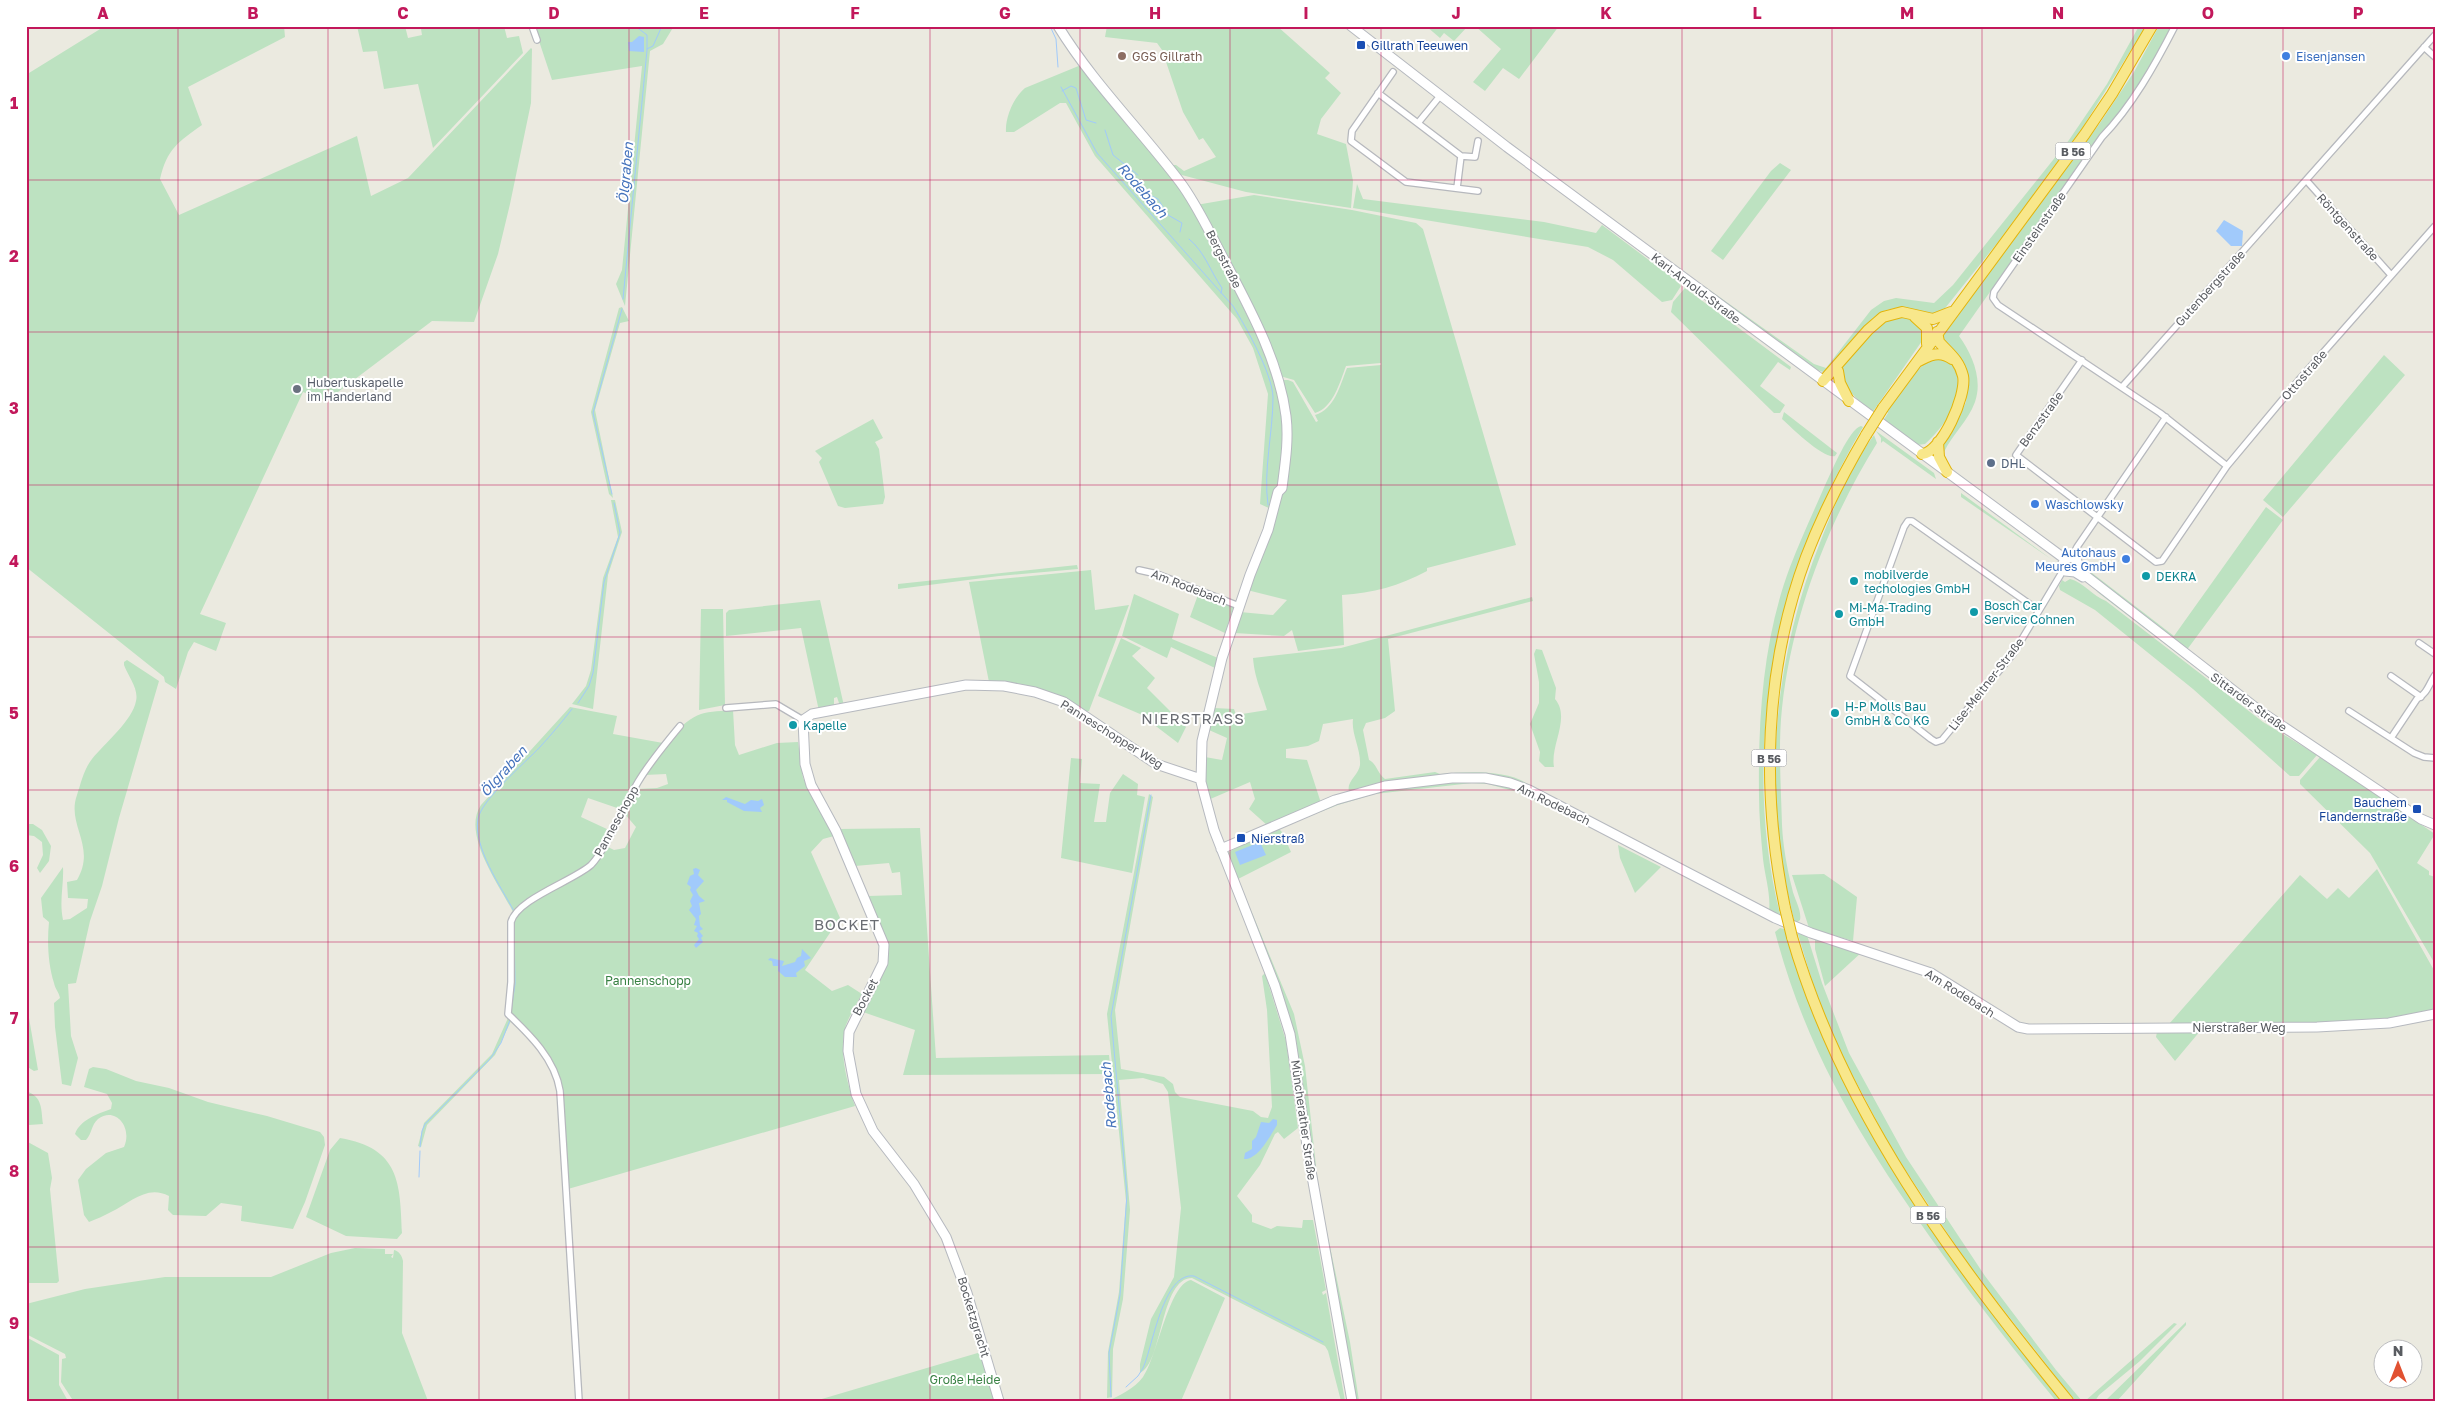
<svg xmlns="http://www.w3.org/2000/svg" width="2461" height="1427" viewBox="0 0 2461 1427" font-family="'Golos Text',sans-serif">
<style>
.green{fill:#bde2c1}
.water{fill:#a1cafb}
.lines{fill:none;stroke-linecap:round;stroke-linejoin:round}
.stream{stroke:#a1cafb;stroke-width:1}
.street-casing{stroke:#b6b8bd;stroke-width:8}
.secondary-casing{stroke:#b6b9bf;stroke-width:11}
.highway-casing{stroke:#e2b40a;stroke-width:12}
.street{stroke:#fff;stroke-width:5.5}
.secondary{stroke:#fff;stroke-width:9}
.highway{stroke:#f8e78b;stroke-width:10}
.highway-bridge-casing{stroke:#e2b40a;stroke-width:12;stroke-linecap:butt}
.highway-bridge{stroke:#f8e78b;stroke-width:10}
.grid{fill:none;stroke:#c2185b;stroke-width:1;stroke-opacity:0.55}
.transit-dot{fill:#1a4fb4;stroke:#fff;stroke-width:2}
.education-dot{fill:#8d6e63;stroke:#fff;stroke-width:2}
.shop-dot{fill:#3f7fe0;stroke:#fff;stroke-width:2}
.worship-dot{fill:#6b7280;stroke:#fff;stroke-width:2}
.service-dot{fill:#5c6f8a;stroke:#fff;stroke-width:2}
.culture-dot{fill:#0f9aa8;stroke:#fff;stroke-width:2}
.labels{text-anchor:middle;dominant-baseline:central;stroke-width:4;stroke-linejoin:round;paint-order:stroke}
.shield{fill:#fff;stroke:#8b8d90;stroke-width:1}
.shield-label{font-size:11px;font-weight:bold;fill:#595c61}
.transit-label{font-size:12px;fill:#164399;stroke:#fff;text-anchor:start}
.education-label{font-size:12px;fill:#785e54;stroke:#fff;text-anchor:start}
.shop-label{font-size:12px;fill:#366cbe;stroke:#fff;text-anchor:start}
.street-label{font-size:12px;fill:#595c61;stroke:#fff}
.worship-label{font-size:12px;fill:#5b616d;stroke:#fff;text-anchor:start}
.service-label{font-size:12px;fill:#4e5e75;stroke:#fff;text-anchor:start}
.culture-label{font-size:12px;fill:#0d838f;stroke:#fff;text-anchor:start}
.park-label{font-size:12px;fill:#388143;stroke:#fff}
.water-label{font-size:14px;font-style:italic;fill:#4573bc;stroke:#fff}
.quarter-label{font-size:15px;letter-spacing:1px;fill:#6a6d73;stroke:#fff}
.neatline{fill:none;stroke:#c2185b;stroke-width:2}
.grid-label{font-size:16px;text-anchor:middle;font-weight:bold;fill:#c2185b}
</style>
<rect width="100%" height="100%" fill="#ebeae0"/>
<path class="green" d="M105,26H284L285,37L188,87L202,125C178,142 167,149 160,179L179,215L357,136L371,196L408,178L531,48L532,49L531,103L510,204L498,254L474,322L432,321L326,401L303,392L200,614L226,623L216,651L194,642L188,652L176,689L165,682L164,677L26,567V70L29,73Z
M357,26H405L408,38L422,35L421,29L436,26H504L507,38L519,36L523,53L433,148L418,84L384,89L377,51L363,52Z
M537,26H674L663,44L650,51L625,306L616,284L622,270L642,66L552,80L535,29Z
M1107,26H1277L1330,73L1325,78L1341,93L1321,119L1317,134L1346,144L1353,181L1351,208L1246,192L1178,174L1171,165H1176L1184,171L1216,157L1203,138L1199,140L1183,112L1162,50L1157,43L1105,37Z
M1426,26H1468L1454,41L1444,33L1440,38Z
M1475,26H1559L1519,79L1503,68L1485,91L1473,82L1501,49Z
M2139,26H2146L2081,130L1998,242L1942,312C1923,321 1903,301 1882,312C1860,323 1844,362 1823,372L1815,369L1702,289L1704,286L1814,364L1826,368L1871,310L1884,301L1896,298L1934,303L1953,285L2069,140L2107,84Z
M2159,26H2172C2153,63 2131,104 2101,134L1959,336C1972,354 1983,379 1975,402C1968,421 1952,435 1944,452L1943,439L1960,415L1966,402L1968,381L1943,340V336L2100,123L2134,72Z
M1081,65L1185,196L1219,258L1266,354L1276,380H1288L1293,382L1316,422L1318,421L1315,415C1335,409 1340,385 1347,368L1381,365V363L1346,366C1340,382 1333,408 1315,413L1294,380L1280,376L1196,205L1254,195L1352,210L1416,223L1423,229L1516,545L1427,568V571C1399,586 1373,593 1342,595L1344,645L1298,651L1292,630L1284,636L1234,633L1240,612L1273,615L1287,600L1247,590L1275,511L1260,504L1268,394L1253,348L1237,319L1095,156L1066,103H1060L1014,132H1006C1005,117 1014,97 1025,88Z
M1780,163L1791,170L1723,260L1711,251L1771,171Z
M1357,184L1363,199L1544,222L1596,233L1602,225L1677,281L1681,286L1672,300L1662,302L1613,260L1588,247L1353,208Z
M1685,288L1791,367L1790,370L1778,362L1760,386L1785,405L1780,413H1774L1671,312L1673,302Z
M622,307L629,321L620,323L595,410L613,498L609,494L591,412L619,308Z
M1902,316L1913,319L1922,328V341L1872,413L1847,389L1841,371L1844,363L1881,322Z
M2384,355L2405,375L2283,517L2263,500Z
M1936,356L1952,362C1968,392 1949,422 1925,444L1917,445L1883,421L1888,413L1886,411C1902,391 1914,368 1936,356Z
M1784,412L1837,453L1835,456C1823,459 1792,428 1782,419Z
M873,419L883,438L875,442L879,449L885,497L883,504L845,508L838,506L819,462L822,458L815,451Z
M1861,426L1863,427C1777,571 1738,752 1781,918L1769,912C1771,894 1765,877 1763,859C1761,838 1759,816 1759,795C1758,718 1763,639 1790,567C1801,538 1814,511 1826,483C1832,471 1849,429 1861,426Z
M1876,431L1934,473L1936,479L1883,441L1881,443V438Z
M1874,435L1877,443C1828,522 1792,615 1782,708C1778,746 1781,786 1782,825C1783,846 1787,868 1792,888C1794,899 1802,910 1800,920L1795,924C1761,795 1772,662 1821,540C1835,503 1851,467 1874,435Z
M1961,493L2051,559L1961,497Z
M611,500H615L622,532L608,575L593,709L572,704L586,686L591,670L603,578L618,537Z
M2266,507L2283,520L2186,651L2085,572L2083,566L2174,636Z
M1077,565L1078,569L999,576L898,589V584Z
M1091,570L1095,610L1129,605L1089,711L1082,712L1066,702L989,682L969,582Z
M2070,579C2083,582 2093,596 2106,601L2263,722L2317,755L2299,776H2290L2193,689L2095,610L2060,590L2059,586L2062,580L2065,582Z
M2096,591L2107,597L2315,751L2255,713Z
M1199,592L1234,606L1225,633L1190,617Z
M1134,594L1179,614L1172,639L1218,658L1215,668L1171,647L1167,658L1122,636Z
M1532,597L1533,601L1388,639L1395,711L1385,718L1366,723L1363,730L1369,760C1377,764 1377,773 1385,779L1435,772L1440,774C1466,772 1511,768 1533,788L1494,776L1350,793C1344,783 1359,775 1360,765C1361,749 1351,734 1353,719L1323,724L1319,741L1308,746L1286,749V758L1307,760L1321,803L1268,826L1249,809L1255,799L1250,782L1208,800L1204,772L1205,757L1222,760L1227,738L1209,730L1214,708L1234,709L1236,715L1267,710C1261,689 1255,680 1253,658L1341,648Z
M820,600L844,706L839,703L837,697L834,698V708L819,711L801,628L726,636V613L729,610Z
M701,609H723L725,705L699,710Z
M1121,638L1141,648L1132,656L1155,678L1147,688L1186,727L1178,743L1140,714L1098,696Z
M1536,649L1542,650L1556,688L1555,699C1571,718 1550,745 1554,767H1545L1539,761L1540,752L1530,724L1539,703V682L1534,654Z
M127,660L159,681L119,818L102,886L90,921L76,983L68,984L71,1036L78,1058L71,1086L62,1084L55,1027L54,1003L60,998C59,992 55,989 54,983C48,964 47,942 49,922L43,917L41,898L63,867C64,885 59,901 63,920L70,919L87,908L88,899L68,898L67,882L77,880C97,846 66,825 77,795C81,783 84,769 92,759C104,744 133,720 136,701C139,689 128,676 124,665V662Z
M570,707L617,716L613,734L663,743L620,809L588,798L581,817L609,830L594,859L586,866L513,912C500,886 461,834 481,805Z
M733,710L735,745L739,755L777,743L798,742L803,778L834,836L823,839L811,852L840,918L805,970L832,991L848,985L862,994C856,1004 850,1015 846,1025C838,1049 847,1083 855,1106L568,1189L561,1090L554,1068L510,1014L513,918L529,904L591,866L606,846L614,850L625,848L636,827L624,813L637,789L657,788L668,784L666,774L645,775C659,755 676,723 701,714C710,711 723,711 733,710Z
M2320,757L2435,834L2417,863L2429,871V875L2435,877V964L2370,853L2300,784V780Z
M1071,758L1082,759L1080,783L1100,784L1094,822H1106L1110,793L1123,774L1138,784L1137,795L1145,797L1132,873L1061,858Z
M1472,780L1517,788L1587,824L1517,792L1488,784L1472,783L1375,794L1338,805L1290,824L1349,798L1396,787Z
M1149,794L1153,797L1115,1010L1121,1069L1164,1077L1173,1084L1175,1092L1180,1097L1253,1111L1261,1117L1268,1118L1272,1107L1267,1010L1262,976L1265,973L1286,1041L1298,1128L1284,1139L1278,1132L1275,1134L1260,1165L1237,1196L1252,1215V1222L1271,1229L1277,1226L1302,1228L1303,1220H1313L1326,1290L1322,1292L1323,1295L1326,1293L1345,1401H1341L1328,1351L1325,1346L1192,1278C1160,1278 1163,1363 1140,1373V1364L1151,1319L1174,1277L1181,1208L1168,1092L1163,1084L1143,1078L1119,1080L1130,1210L1123,1299L1113,1349L1112,1397L1107,1398L1108,1352L1119,1292L1126,1201L1107,1014Z
M26,824H33L42,830L51,846L49,861L40,873L37,868L43,855L42,842L34,836L26,835Z
M1277,827L1282,832L1291,852L1238,879L1294,1014L1305,1066L1319,1193L1304,1108L1302,1080L1293,1031L1281,992L1227,853Z
M920,828L936,1058L1109,1055L1111,1074L903,1075L915,1030L860,1011L882,974L885,940L868,896L902,895L900,872L892,873L889,863L855,866L838,829Z
M1618,845L1661,867L1635,893L1620,858Z
M2377,869L2435,972V1010C2349,1030 2257,1024 2169,1024L2300,875L2327,899L2338,888L2349,898Z
M1824,874L1857,897L1853,941L1809,928L1792,875Z
M1780,928L1784,929L1786,934C1835,1112 1950,1258 2062,1401H2056C2020,1358 1986,1314 1953,1269C1874,1159 1810,1065 1775,932Z
M1797,931L1807,935L1822,983L1849,1053L1906,1157L1985,1276L2056,1370L2082,1401H2075L1970,1267L1892,1150L1836,1044L1813,984Z
M1815,938L1863,951L1825,986L1815,949Z
M26,1015L29,1018L38,1070L34,1071L26,1066Z
M508,1018L511,1021L495,1055L427,1125L421,1147L418,1146L424,1123L492,1054Z
M2201,1030L2175,1061L2156,1037L2157,1032Z
M93,1067L106,1069L136,1081L169,1088L208,1102L267,1116L320,1132L324,1137L325,1145L305,1202L293,1229L241,1221L242,1206L221,1203L206,1216L173,1215L168,1210L169,1196C147,1184 130,1203 111,1212C104,1216 96,1219 89,1222L84,1215L78,1180L86,1169L106,1153L124,1147C133,1127 115,1106 98,1119C91,1125 92,1134 86,1140H81L75,1134C80,1120 97,1114 111,1109L112,1103L107,1094L84,1087L89,1069Z
M26,1091C43,1097 41,1109 43,1124L29,1125L26,1116Z
M340,1138C400,1148 400,1183 402,1233L397,1239L346,1236L306,1217L330,1150Z
M26,1141L48,1153L52,1178L50,1189L59,1281L57,1283H26Z
M1320,1199L1350,1342L1359,1401H1354Z
M355,1248L385,1249V1254H393L391,1257L393,1258L394,1250C399,1251 402,1256 403,1261L402,1333L428,1401L72,1399L61,1382L62,1359L66,1358L65,1354L26,1334V1304L85,1289L165,1277H271L331,1253Z
M1191,1280L1225,1298L1181,1401H1108C1120,1395 1134,1389 1143,1377C1157,1358 1169,1283 1191,1280Z
M2186,1322V1325L2117,1401H2105Z
M2174,1323L2177,1324L2140,1361L2099,1395L2095,1401H2085Z
M26,1337L59,1355V1385L68,1401H26Z
M981,1352L996,1401H815Z"/>
<path class="water" d="M639,36L644,37V52L629,51L628,42H632Z
M2224,220L2243,231L2242,246H2231L2216,231Z
M726,797L745,804L751,800L758,801L762,799L764,805L760,808L762,812L744,811L727,802V800H722Z
M1260,842L1266,855L1240,865L1235,852Z
M696,868L700,870L698,875L704,881L696,890L699,896L705,901L699,903L701,914L699,916L700,926L703,929L699,931L703,936L701,938L703,942L696,948L694,945L699,939L697,936L698,933L694,931L697,926L694,925L696,919L689,910L692,906L690,901L693,895L690,890L691,887L687,884L690,876L694,874L693,869Z
M802,949L811,958L804,961L805,966L796,973L797,977H785L778,971V966H773L772,961L768,960L770,958L784,961L782,966L795,962L797,958L801,956Z
M1273,1119L1277,1120V1125C1270,1136 1258,1160 1244,1159L1245,1153L1252,1149V1141L1256,1137L1261,1122L1269,1123Z"/>
<g class="lines">
<path class="stream" d="M1050,26L1056,39L1058,67
M647,49L653,46L662,26
M1061,87L1097,153L1233,306C1246,327 1272,373 1273,397C1273,433 1263,470 1268,505
M1062,91L1071,86L1076,88L1086,120L1096,123
M1105,130L1113,155L1138,175
M1145,187L1148,194L1158,199L1168,215L1182,223L1180,232
M1189,239C1205,252 1210,271 1222,288L1221,293
M623,299L647,50V35L635,26
M612,494L593,413L622,309
M578,703L589,686L593,673L604,582L620,533L614,503
M514,911C501,887 473,847 478,819C481,800 525,763 540,747C551,735 562,722 572,709
M511,1011L515,984L514,922
M420,1147L422,1131L425,1124L490,1059L501,1043L510,1020
M419,1177L420,1151
M1126,1387L1138,1376L1143,1368C1153,1346 1163,1272 1194,1276L1323,1342
M1111,1397L1109,1353L1120,1295L1127,1194L1111,1016L1151,795"/>
<defs>
<path id="street" d="M532,26L537,40
M2175,26C2155,65 2132,106 2102,137L1994,292L1993,298L1998,305L2160,413L2227,466L2298,381L2435,226
M2424,47L2435,57
M1393,72L1352,131L1351,141L1406,182L1478,191
M1378,93L1461,156L1457,188
M1418,123L1440,96
M1461,156L1475,157L1478,141
M2306,180L2391,275
M2082,360L2016,455L2156,562L2162,561L2227,466
M2122,387L2435,35
M2072,557L2077,547L2166,417
M1139,570L1157,574L1239,606
M2038,610L1912,521H1908L1904,527L1850,676L1931,739L1936,742L1942,740L2013,654L2064,569
M2419,643L2435,654
M2391,676L2421,697
M726,708L776,704L803,720
M2349,711L2414,753L2424,757L2435,758
M2391,738L2417,699C2427,694 2429,684 2435,675
M579,1401L560,1091C555,1059 530,1035 508,1014L511,982V922C517,899 573,881 591,865C606,850 626,802 638,782C650,762 665,744 680,726"/>
<path id="secondary" d="M1058,26C1093,83 1140,129 1180,182C1195,202 1206,225 1218,248C1245,300 1278,356 1286,416C1289,440 1285,464 1282,488L1278,492L1268,530L1250,575L1222,658L1202,741L1201,782L1214,830L1275,986L1290,1034L1310,1165L1352,1401
M1351,26L1507,147L2065,559
M2077,569L2260,711L2421,819L2435,825
M2075,572L2078,567L2077,561L2072,557L2066,558L2063,563L2065,571L2075,572L2083,577
M1221,849L1335,800L1385,786L1452,778H1485L1510,783L1529,790L1775,918L1811,933L1931,973L2018,1027L2028,1029L2317,1027L2389,1023L2435,1014
M999,1401L967,1293L946,1237L914,1184L873,1131L856,1094L848,1051L849,1032L883,963L884,945L836,831L811,785L805,764L803,720L812,714L966,685L1004,686L1035,692L1064,702L1156,764L1201,779"/>
<path id="highway" d="M1915,317L1927,328V344
M1917,362C1929,355 1940,350 1952,359
M1838,371L1840,383L1849,401
M1823,381L1868,330L1883,317L1902,312L1933,319L1951,312
M1883,408L2085,134L2112,94L2152,26
M1938,442L1939,457L1947,472
M1922,454C1941,453 1967,396 1963,376C1959,360 1950,354 1939,342L1937,332
M1785,908C1761,792 1764,670 1806,557C1822,515 1843,474 1866,435
M1792,937C1843,1113 1954,1261 2068,1401"/>
</defs>
<use href="#street" class="street-casing"/>
<use href="#secondary" class="secondary-casing"/>
<use href="#highway" class="highway-casing"/>
<use href="#street" class="street"/>
<use href="#secondary" class="secondary"/>
<use href="#highway" class="highway"/>
<defs>
<path id="highway-bridge" d="M1866,435L1883,408
M1785,908L1792,937"/>
</defs>
<use href="#highway-bridge" class="highway-bridge-casing"/>
<use href="#highway-bridge" class="highway-bridge"/>
</g>
<path class="grid" d="M178,26V1401M328,26V1401M479,26V1401M629,26V1401M779,26V1401M930,26V1401M1080,26V1401M1230,26V1401M1381,26V1401M1531,26V1401M1682,26V1401M1832,26V1401M1982,26V1401M2133,26V1401M2283,26V1401M26,180H2435M26,332H2435M26,485H2435M26,637H2435M26,790H2435M26,942H2435M26,1095H2435M26,1247H2435"/>
<g class="transit-dot">
<rect x="1356" y="40" width="10" height="10" rx="2.5"/>
<rect x="2412" y="804" width="10" height="10" rx="2.5"/>
<rect x="1236" y="833" width="10" height="10" rx="2.5"/>
</g>
<circle class="education-dot" cx="1122" cy="56" r="5"/>
<g class="shop-dot">
<circle cx="2286" cy="56" r="5"/>
<circle cx="2035" cy="504" r="5"/>
<circle cx="2126" cy="559" r="5"/>
</g>
<circle class="worship-dot" cx="297" cy="389" r="5"/>
<circle class="service-dot" cx="1991" cy="463" r="5"/>
<g class="culture-dot">
<circle cx="2146" cy="576" r="5"/>
<circle cx="1854" cy="581" r="5"/>
<circle cx="1974" cy="612" r="5"/>
<circle cx="1839" cy="614" r="5"/>
<circle cx="1835" cy="713" r="5"/>
<circle cx="793" cy="725" r="5"/>
</g>
<g class="labels">
<g class="shield">
<rect x="2055.5" y="142.5" width="35" height="17" rx="4"/>
<rect x="1751.5" y="749.5" width="35" height="17" rx="4"/>
<rect x="1910.5" y="1206.5" width="35" height="17" rx="4"/>
</g>
<g class="shield-label">
<text x="2073" y="151">B 56</text>
<text x="1769" y="758">B 56</text>
<text x="1928" y="1215">B 56</text>
</g>
<g class="transit-label">
<text x="1371" y="45">Gillrath Teeuwen</text>
<text x="2407" y="802" text-anchor="end">Bauchem<tspan x="2407" dy="14">Flandernstraße</tspan></text>
<text x="1251" y="838">Nierstraß</text>
</g>
<g class="education-label">
<text x="1132" y="56">GGS Gillrath</text>
</g>
<g class="shop-label">
<text x="2296" y="56">Eisenjansen</text>
<text x="2045" y="504">Waschlowsky</text>
<text x="2116" y="552" text-anchor="end">Autohaus<tspan x="2116" dy="14">Meures GmbH</tspan></text>
</g>
<g class="street-label">
<text transform="translate(2039 227) rotate(-55)">Einsteinstraße</text>
<text transform="translate(2348 227) rotate(48)">Röntgenstraße</text>
<text transform="translate(1224 259) rotate(63)">Bergstraße</text>
<text transform="translate(1696 288) rotate(37)">Karl-Arnold-Straße</text>
<text transform="translate(2210 288) rotate(-48)">Gutenbergstraße</text>
<text transform="translate(2304 375) rotate(-49)">Ottostraße</text>
<text transform="translate(2041 419) rotate(-54)">Benzstraße</text>
<text transform="translate(1189 587) rotate(21)">Am Rodebach</text>
<text transform="translate(1986 684) rotate(-52)">Lise-Meitner-Straße</text>
<text transform="translate(2249 702) rotate(36)">Sittarder Straße</text>
<text transform="translate(1112 734) rotate(32)">Panneschopper Weg</text>
<text transform="translate(1554 804) rotate(26)">Am Rodebach</text>
<text transform="translate(616 821) rotate(-61)">Panneschopp</text>
<text transform="translate(1960 993) rotate(32)">Am Rodebach</text>
<text transform="translate(865 997) rotate(-62)">Bocket</text>
<text x="2239" y="1027">Nierstraßer Weg</text>
<text transform="translate(1304 1120) rotate(82)">Müncherather Straße</text>
<text transform="translate(974 1317) rotate(73)">Bocketzgracht</text>
</g>
<g class="worship-label">
<text x="307" y="382">Hubertuskapelle<tspan x="307" dy="14">im Handerland</tspan></text>
</g>
<g class="service-label">
<text x="2001" y="463">DHL</text>
</g>
<g class="culture-label">
<text x="1864" y="574">mobilverde<tspan x="1864" dy="14">techologies GmbH</tspan></text>
<text x="2156" y="576">DEKRA</text>
<text x="1984" y="605">Bosch Car<tspan x="1984" dy="14">Service Cohnen</tspan></text>
<text x="1849" y="607">Mi-Ma-Trading<tspan x="1849" dy="14">GmbH</tspan></text>
<text x="1845" y="706">H-P Molls Bau<tspan x="1845" dy="14">GmbH &amp; Co KG</tspan></text>
<text x="803" y="725">Kapelle</text>
</g>
<g class="park-label">
<text x="648" y="980">Pannenschopp</text>
<text x="965" y="1379">Große Heide</text>
</g>
<g class="water-label">
<text transform="translate(625 173) rotate(-85)">Ölgraben</text>
<text transform="translate(1143 190) rotate(49)">Rodebach</text>
<text transform="translate(503 771) rotate(-48)">Ölgraben</text>
<text transform="translate(1108 1096) rotate(-95)">Rodebach</text>
</g>
<g class="quarter-label">
<text x="1193" y="718">NIERSTRASS</text>
<text x="847" y="924">BOCKET</text>
</g>
</g>
<rect width="2461" height="1427" fill="none" stroke="#ffffff" stroke-width="55"/>
<g transform="translate(2398 1364)"><circle r="24" fill="#ffffff" stroke="#bdbec0"/>
<path d="M0-4L9 19L0 12L-9 19Z" fill="#e15131"/>
<text y="-8" font-size="14" font-weight="bold" text-anchor="middle" fill="#595c61">N</text>
</g>
<rect x="28" y="28" width="2406" height="1372" class="neatline"/>
<g class="grid-label">
<text x="103" y="19">A</text>
<text x="253" y="19">B</text>
<text x="403" y="19">C</text>
<text x="554" y="19">D</text>
<text x="704" y="19">E</text>
<text x="855" y="19">F</text>
<text x="1005" y="19">G</text>
<text x="1155" y="19">H</text>
<text x="1306" y="19">I</text>
<text x="1456" y="19">J</text>
<text x="1606" y="19">K</text>
<text x="1757" y="19">L</text>
<text x="1907" y="19">M</text>
<text x="2058" y="19">N</text>
<text x="2208" y="19">O</text>
<text x="2358" y="19">P</text>
<text x="14" y="109">1</text>
<text x="14" y="262">2</text>
<text x="14" y="414">3</text>
<text x="14" y="567">4</text>
<text x="14" y="719">5</text>
<text x="14" y="872">6</text>
<text x="14" y="1024">7</text>
<text x="14" y="1177">8</text>
<text x="14" y="1329">9</text>
</g>
</svg>
